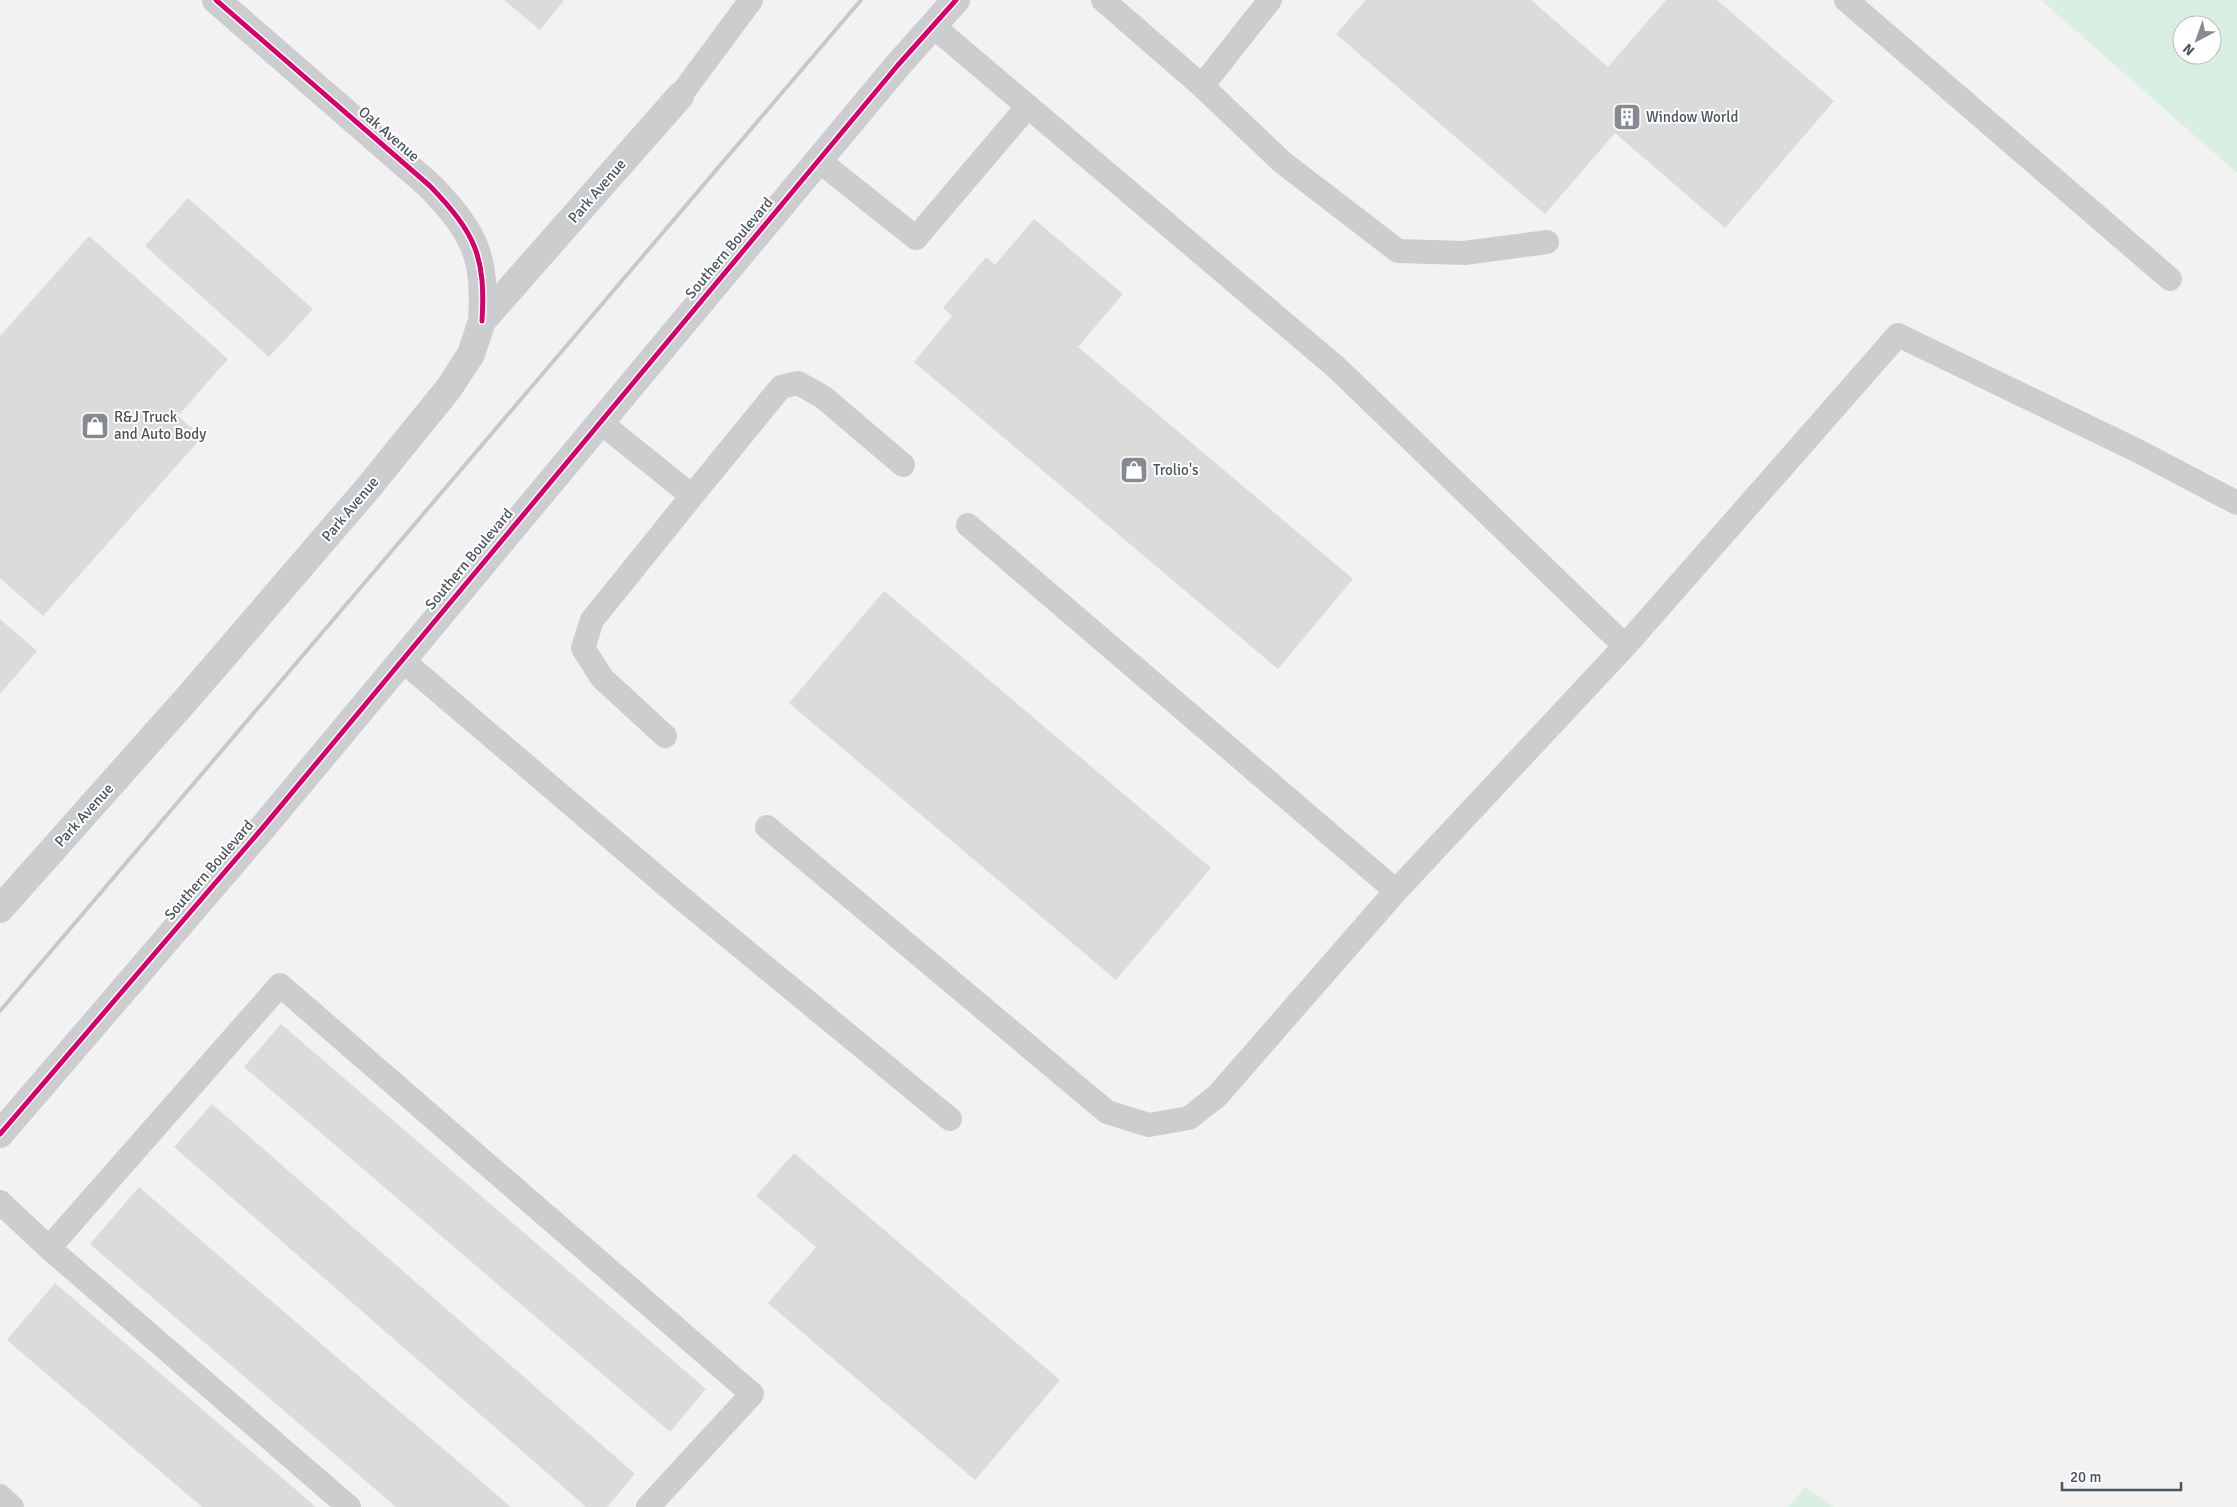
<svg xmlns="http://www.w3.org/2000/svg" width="2237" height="1507" viewBox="0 0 2237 1507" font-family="Signika,sans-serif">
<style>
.green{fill:#d9efe2;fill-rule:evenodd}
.building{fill:#dbdbdc}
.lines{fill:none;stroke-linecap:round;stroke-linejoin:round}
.service{stroke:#cccdcf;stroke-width:24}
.minor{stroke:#cccdcf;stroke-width:28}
.tertiary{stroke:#cccdcf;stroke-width:28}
.rail{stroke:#c7c8c9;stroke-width:4}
.cycleway-casing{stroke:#fff;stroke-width:8}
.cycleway{stroke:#d6006c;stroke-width:5}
.labels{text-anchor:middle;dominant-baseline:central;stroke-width:4;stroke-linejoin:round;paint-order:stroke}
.poi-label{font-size:15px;fill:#4a545d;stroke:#fff;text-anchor:start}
.street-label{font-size:15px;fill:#4a545d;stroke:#fff}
</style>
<rect width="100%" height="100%" fill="#f2f2f2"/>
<path class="green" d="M2041,0H2237V173ZM2182,25H2212V55H2182Z
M1805,1487L1834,1507H1788Z"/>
<path class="building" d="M504,0H564L540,30Z
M1366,0H1531L1608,67L1666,0H1717L1834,101L1725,228L1615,133L1545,214L1336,34Z
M188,198L313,309L269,357L145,246Z
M1034,219L1123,294L1078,347L1353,579L1278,669L914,362L952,316L943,308L986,257L995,265Z
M89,236L228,359L178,416L202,437L43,616L0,578V336Z
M884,591L1211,868L1116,980L789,703Z
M0,619L37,651L0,694Z
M281,1024L706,1389L670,1432L244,1067Z
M212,1104L635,1474L607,1507H586L174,1147Z
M794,1153L1060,1380L975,1480L768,1303L816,1247L756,1196Z
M139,1187L511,1507H396L90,1244Z
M55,1283L316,1507H202L7,1340Z"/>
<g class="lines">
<path class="service" d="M1103,0L1202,86L1282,162L1398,251L1464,253L1547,242
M1846,0L2170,279
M933,26L1337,368L1625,646L1396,891
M1202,86L1270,0
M680,96L751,0
M818,160L916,238L1028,106
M600,422L692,496L592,620L583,648L602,678L665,736
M692,496L781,387L798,383L823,397L903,465
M1625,646L1898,335L2140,452L2237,503
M402,660L679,896L950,1119
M767,827L1107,1112L1149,1125L1189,1118L1217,1096L1396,891L968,525
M0,1202L49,1248L280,985L752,1394L648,1507
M49,1248L349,1507
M0,1496L12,1507"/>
<path class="minor" d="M216,0L430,186C475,233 486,256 482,321
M0,909L192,693L368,488L449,388L471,354L482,321L680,96"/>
<path class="tertiary" d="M0,1134L265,825L898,65L956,0"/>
<path class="rail" d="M0,1011L861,0"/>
<defs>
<path id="cycleway" d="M216,0L430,186C475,233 486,256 482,321
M0,1134L265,825L898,65L956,0"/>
</defs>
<use href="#cycleway" class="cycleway-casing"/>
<use href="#cycleway" class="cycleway"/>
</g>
<defs>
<symbol id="building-square" viewBox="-11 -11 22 22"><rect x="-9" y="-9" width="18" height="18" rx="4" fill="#858b91" stroke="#fff"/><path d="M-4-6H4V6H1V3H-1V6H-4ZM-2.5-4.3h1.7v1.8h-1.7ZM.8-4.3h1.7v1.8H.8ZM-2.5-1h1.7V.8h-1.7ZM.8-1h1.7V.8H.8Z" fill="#fff"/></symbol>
<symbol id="shop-square" viewBox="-11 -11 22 22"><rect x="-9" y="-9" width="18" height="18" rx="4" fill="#858b91" stroke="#fff"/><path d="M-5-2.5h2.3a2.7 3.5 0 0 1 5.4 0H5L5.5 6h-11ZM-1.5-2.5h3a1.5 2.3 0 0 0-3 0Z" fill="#fff"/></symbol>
</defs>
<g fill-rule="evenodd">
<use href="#building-square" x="1611" y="101" width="32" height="32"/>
<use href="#shop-square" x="79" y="410" width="32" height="32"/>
<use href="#shop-square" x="1118" y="454" width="32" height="32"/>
</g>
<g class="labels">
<g class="poi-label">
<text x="1646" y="117">Window World</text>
<text x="114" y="417">R&amp;J Truck<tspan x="114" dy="17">and Auto Body</tspan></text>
<text x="1153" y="470">Trolio's</text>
</g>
<g class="street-label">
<text transform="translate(389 134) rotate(41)">Oak Avenue</text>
<text transform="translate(597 191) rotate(-49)">Park Avenue</text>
<text transform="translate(729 248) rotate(-50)">Southern Boulevard</text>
<text transform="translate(350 509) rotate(-50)">Park Avenue</text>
<text transform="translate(469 559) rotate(-50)">Southern Boulevard</text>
<text transform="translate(84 815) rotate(-48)">Park Avenue</text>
<text transform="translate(209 870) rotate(-49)">Southern Boulevard</text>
</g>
</g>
<g transform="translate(2197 40) rotate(221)"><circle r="24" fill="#ffffff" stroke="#b7bbbe"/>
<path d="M0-4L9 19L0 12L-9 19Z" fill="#858b91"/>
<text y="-8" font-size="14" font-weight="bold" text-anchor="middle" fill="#4a545d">N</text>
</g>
<path d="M2062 1482v8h119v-8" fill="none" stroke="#4a545d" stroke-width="2.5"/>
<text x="2070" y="1482" font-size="15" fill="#4a545d" stroke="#ffffff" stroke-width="4" paint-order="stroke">20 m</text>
</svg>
